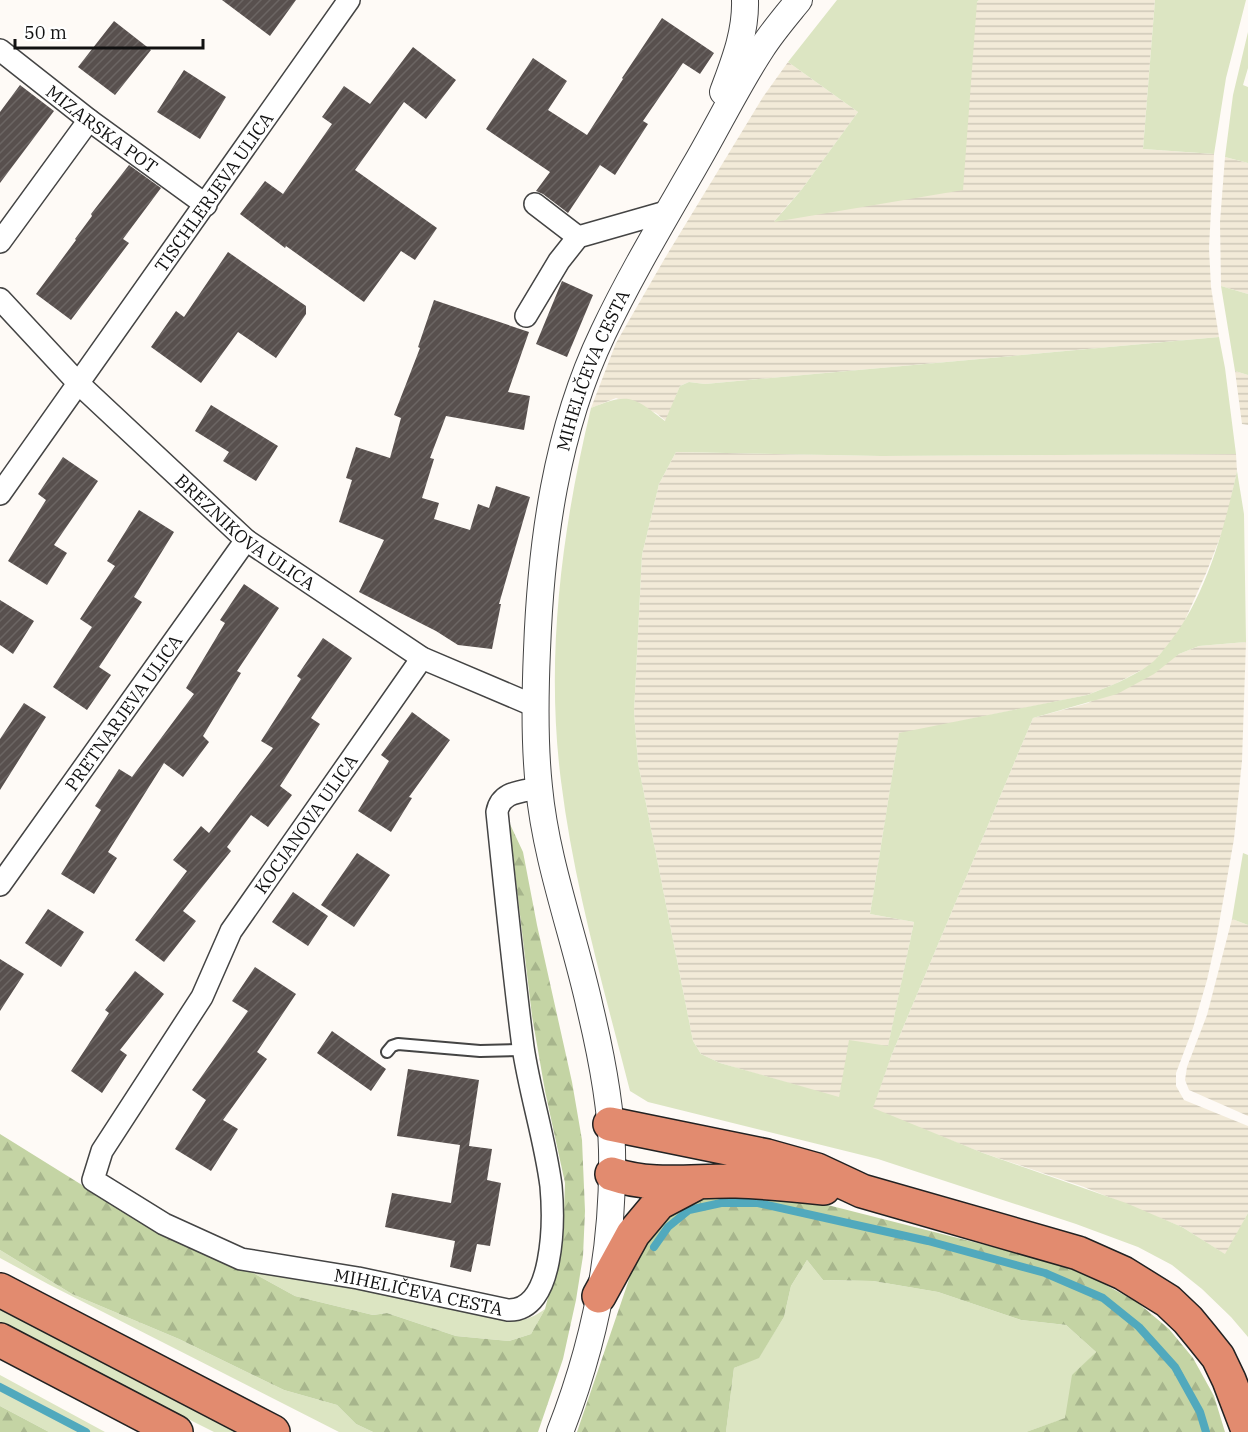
<svg xmlns="http://www.w3.org/2000/svg" width="1248" height="1432" viewBox="0 0 1248 1432" font-family="'IBM Plex Serif',serif">
<style>
.farmland{fill:url(#farmland-rules)}
.grass{fill:#dce5c2}
.forest{fill:url(#forest-firs)}
.lines{fill:none;stroke-linecap:round;stroke-linejoin:round}
.stream{stroke:#51a9bd;stroke-width:8}
.building{fill:url(#building-hatch)}
.service-casing{stroke:#444;stroke-width:14}
.minor-casing{stroke:#444;stroke-width:24}
.tertiary-casing{stroke:#444;stroke-width:28}
.motorway-casing{stroke:#222;stroke-width:36}
.service{stroke:#fff;stroke-width:10}
.minor{stroke:#fff;stroke-width:21}
.tertiary{stroke:#fff;stroke-width:26}
.motorway{stroke:#e28b6f;stroke-width:33}
.labels{text-anchor:middle;dominant-baseline:central;stroke-width:6;stroke-linejoin:round;paint-order:stroke}
.street-label{font-size:18px;fill:#111;stroke:#fff}
</style>
<defs>
<pattern id="farmland-rules" width="6" height="5" patternUnits="userSpaceOnUse" patternTransform="scale(1.5)"><rect width="6" height="5" fill="#f2ead8"/><path d="M0 2.5h6" fill="none" stroke="#cec8b8"/></pattern>
<pattern id="forest-firs" width="22" height="20" patternUnits="userSpaceOnUse" patternTransform="scale(1.5)"><rect width="22" height="20" fill="#c4d4a4"/><path d="M5 1l3.5 6h-7zM16 11l3.5 6h-7z" fill="#a7b58c"/></pattern>
<pattern id="building-hatch" width="6" height="6" patternUnits="userSpaceOnUse" patternTransform="scale(1.5)"><rect width="6" height="6" fill="#58504e"/><path d="M-1 1l2-2M0 6l6-6M5 7l2-2" fill="none" stroke="#6b6563"/></pattern>
</defs>
<rect width="100%" height="100%" fill="#fefaf6"/>
<path class="farmland" d="M979,0H1155L1143,149L1214,154L1209,248L1211,287L1219,337L705,384L689,382L680,386L666,421L656,413L616,398L591,408L616,343L665,258L763,97L788,62L858,112L802,189L774,221Z
M1225,157L1248,163V294L1221,286L1220,222Z
M1235,371L1248,375V425L1242,424Z
M676,452L881,456L1236,454L1237,471L1226,522L1207,571L1180,631L1151,665L1115,684L1087,695L899,734L870,914L914,922L888,1047L839,1098L720,1063L701,1054L693,1041L638,763L634,712L642,555L659,484Z
M1246,642L1242,761L1234,839L1217,935L1207,980L1193,1028L1176,1073V1086L1184,1100L1248,1126V1213L1226,1255L1182,1227L1084,1187L983,1153L872,1109L892,1054L1033,718L1088,703L1179,654L1199,646Z
M1232,919L1248,925V1116L1189,1090L1185,1080L1187,1067L1207,1015Z"/>
<path class="grass" d="M837,0H979L977,2L963,190L774,222L802,189L858,112L788,62Z
M1155,0H1246L1226,78L1214,154L1143,149Z
M1248,32V68L1243,85L1248,87V163L1225,157L1233,95Z
M1221,286L1248,294V375L1235,371Z
M1219,337L1225,368L1236,454L881,456L676,452L659,484L642,555L634,712L638,763L693,1041L701,1054L720,1063L839,1097L849,1040L888,1046L914,922L870,914L899,733L1087,695C1108,687 1131,678 1149,665C1155,661 1160,654 1165,648C1205,601 1224,530 1237,471L1244,514L1246,642L1199,646L1179,654L1154,674L1117,694L1033,718L892,1054L873,1108L983,1153L1126,1203L1182,1227L1225,1254L1248,1213V1337L1231,1317L1202,1289L1172,1265L1138,1247L1076,1224L878,1159L648,1102L630,1091C604,989 574,886 561,781C545,656 562,529 591,408C630,392 633,397 665,421L680,386L689,382L705,384Z
M1243,853L1248,855V925L1232,919Z
M0,1250L72,1294L179,1339L284,1390L337,1405L356,1424L373,1432H339L48,1284L0,1258Z
M807,1260L823,1280L873,1281L938,1292L1021,1320L1066,1325L1096,1352L1073,1375L1066,1418L1026,1432H726L734,1368L759,1357L784,1317L791,1286Z
M244,1268L348,1285L511,1320C525,1321 534,1317 545,1309L531,1334L509,1341L456,1336L387,1313L373,1315L295,1296Z
M0,1307L247,1432H214L0,1325Z
M0,1375L105,1432H49L0,1406Z"/>
<path class="forest" d="M509,822L523,852L537,925L572,1082L582,1140L585,1211L583,1256L576,1300L563,1359L538,1432H373L356,1424L337,1405L284,1390L179,1339L72,1294L0,1250V1134L127,1213L244,1268L295,1296L373,1315L387,1313L456,1336L509,1341L531,1334L545,1309L563,1241L565,1183L545,1091L532,1016Z
M706,1194L796,1197L1049,1261L1093,1278L1137,1302L1169,1329L1193,1358L1214,1396L1225,1432H1026L1065,1418L1072,1375L1096,1352L1066,1325L1021,1320L938,1292L873,1281L823,1280L807,1260L791,1286L784,1317L759,1358L734,1368L726,1432H577L637,1256L660,1221Z
M0,1406L49,1432H0Z"/>
<g class="lines">
<path class="stream" d="M654,1247L668,1227L689,1210L721,1203H758L928,1241L1045,1273L1103,1298L1139,1327L1175,1367L1200,1412L1206,1432
M0,1387L86,1432"/>
</g>
<path class="building" d="M222,0H296L270,36Z
M662,18L714,53L700,74L683,63L643,121L648,124L615,175L600,165L568,213L543,194L536,191L550,172L486,129L533,58L567,81L548,110L587,135L623,79L622,78Z
M114,21L151,50L115,95L78,67Z
M413,47L456,80L426,119L404,102L355,170L437,228L415,260L401,251L364,302L286,246L285,248L240,214L265,181L283,194L332,124L322,117L344,86L370,104Z
M184,70L226,97L200,139L157,112Z
M20,85L54,111L0,183V112Z
M129,165L161,188L123,239L129,243L71,320L36,294L76,240L75,239L92,216L91,214Z
M228,252L306,306V314L276,358L238,332L201,383L151,347L176,311L184,317Z
M562,281L593,295L567,357L536,344Z
M434,300L529,332L508,392L530,396L524,430L446,416L430,458L434,459L422,498L439,503L434,519L470,530L478,504L489,508L496,486L530,497L499,604H501L492,649L458,645L436,631L359,592L384,540L339,522L352,480L346,478L356,447L390,458L401,418L394,415L420,348L418,347Z
M211,405L278,446L256,481L223,461L229,452L195,431Z
M63,457L98,481L54,545L67,553L47,585L8,561L46,500L38,494Z
M139,510L174,532L134,597L142,602L99,667L111,675L87,710L53,687L92,627L80,619L115,566L107,561Z
M244,584L279,608L237,671L241,673L203,736L209,742L183,777L164,763L108,852L117,858L94,894L61,874L101,810L95,806L119,769L132,777L194,694L186,688L225,623L220,620Z
M0,600L34,621L13,654L0,645Z
M323,638L352,658L311,718L320,724L280,786L292,795L268,827L251,815L227,847L231,851L183,911L196,921L164,962L135,940L187,871L173,860L201,826L209,833L273,748L261,741L301,679L297,676Z
M24,703L46,717L0,790V739Z
M412,712L450,740L409,797L412,798L391,832L358,811L389,761L381,755Z
M357,853L390,875L354,927L321,905Z
M293,892L328,916L308,946L272,922Z
M48,909L84,932L61,967L25,943Z
M0,959L24,974L0,1011Z
M255,967L296,994L257,1052L267,1059L223,1120L238,1129L211,1171L175,1149L206,1100L192,1090L248,1011L232,1001Z
M135,971L164,994L120,1050L127,1055L102,1093L71,1071L109,1013L105,1010Z
M332,1031L386,1069L371,1091L317,1053Z
M408,1069L479,1080L469,1146L492,1149L487,1180L501,1183L490,1246L477,1244L471,1272L450,1267L455,1241L385,1227L392,1193L451,1203L460,1145L397,1136Z"/>
<g class="lines">
<defs>
<path id="service" d="M387,1052L392,1046L398,1044L480,1051L524,1050"/>
<g id="minor">
<path id="s1" d="M0,50L89,120L206,205"/>
<path d="M535,204L578,237"/>
<path d="M0,242L89,120"/>
<path id="s2" d="M0,299L79,384L246,540L422,658L535,706"/>
<path d="M526,316L559,261L578,237L669,211"/>
<path id="s3" d="M0,494L349,0"/>
<path id="s4" d="M422,658L231,931L202,997L102,1151L93,1180L164,1224L241,1259L358,1278L508,1310C555,1312 554,1219 551,1186C545,1139 530,1094 523,1047C513,969 505,890 497,812C501,791 521,792 539,788"/>
<path id="s5" d="M0,885L246,540"/>
</g>
<g id="tertiary">
<path d="M723,92C734,62 746,33 745,0"/>
<path id="s6" d="M560,1432C595,1343 614,1247 612,1150C611,1103 601,1054 590,1008C574,935 546,862 539,787C534,741 535,696 537,650C541,543 556,431 603,333C630,276 663,221 694,167C717,128 737,86 762,48C773,31 786,16 799,0"/>
</g>
<path id="motorway" d="M610,1124L767,1156L817,1170L862,1191L1078,1253L1123,1273L1168,1301L1188,1320L1202,1337L1218,1357L1229,1380L1248,1430
M612,1174C653,1188 694,1180 736,1181C766,1182 795,1185 824,1188
M0,1290L273,1432
M599,1296L633,1234L659,1203L695,1184
M0,1340L176,1432"/>
</defs>
<use href="#service" class="service-casing"/>
<use href="#minor" class="minor-casing"/>
<use href="#tertiary" class="tertiary-casing"/>
<use href="#motorway" class="motorway-casing"/>
<use href="#service" class="service"/>
<use href="#minor" class="minor"/>
<use href="#tertiary" class="tertiary"/>
<use href="#motorway" class="motorway"/>
</g>
<g class="labels">
<g class="street-label">
<text stroke="none"><textPath href="#s1" startOffset="129">MIZARSKA POT</textPath></text>
<text stroke="none"><textPath href="#s3" startOffset="370">TISCHLERJEVA ULICA</textPath></text>
<text stroke="none"><textPath href="#s6" startOffset="1084">MIHELIČEVA CESTA</textPath></text>
<text stroke="none"><textPath href="#s2" startOffset="339">BREZNIKOVA ULICA</textPath></text>
<text stroke="none"><textPath href="#s5" startOffset="212">PRETNARJEVA ULICA</textPath></text>
<text transform="translate(306 824) rotate(-55)">KOCJANOVA ULICA</text>
<text stroke="none"><textPath href="#s4" startOffset="968">MIHELIČEVA CESTA</textPath></text>
</g>
</g>
<path d="M15 39v9h188v-9" fill="none" stroke="#111111" stroke-width="3"/>
<text x="24" y="39" font-size="18" fill="#111111" stroke="#ffffff" stroke-width="4.5" paint-order="stroke">50 m</text>
</svg>
